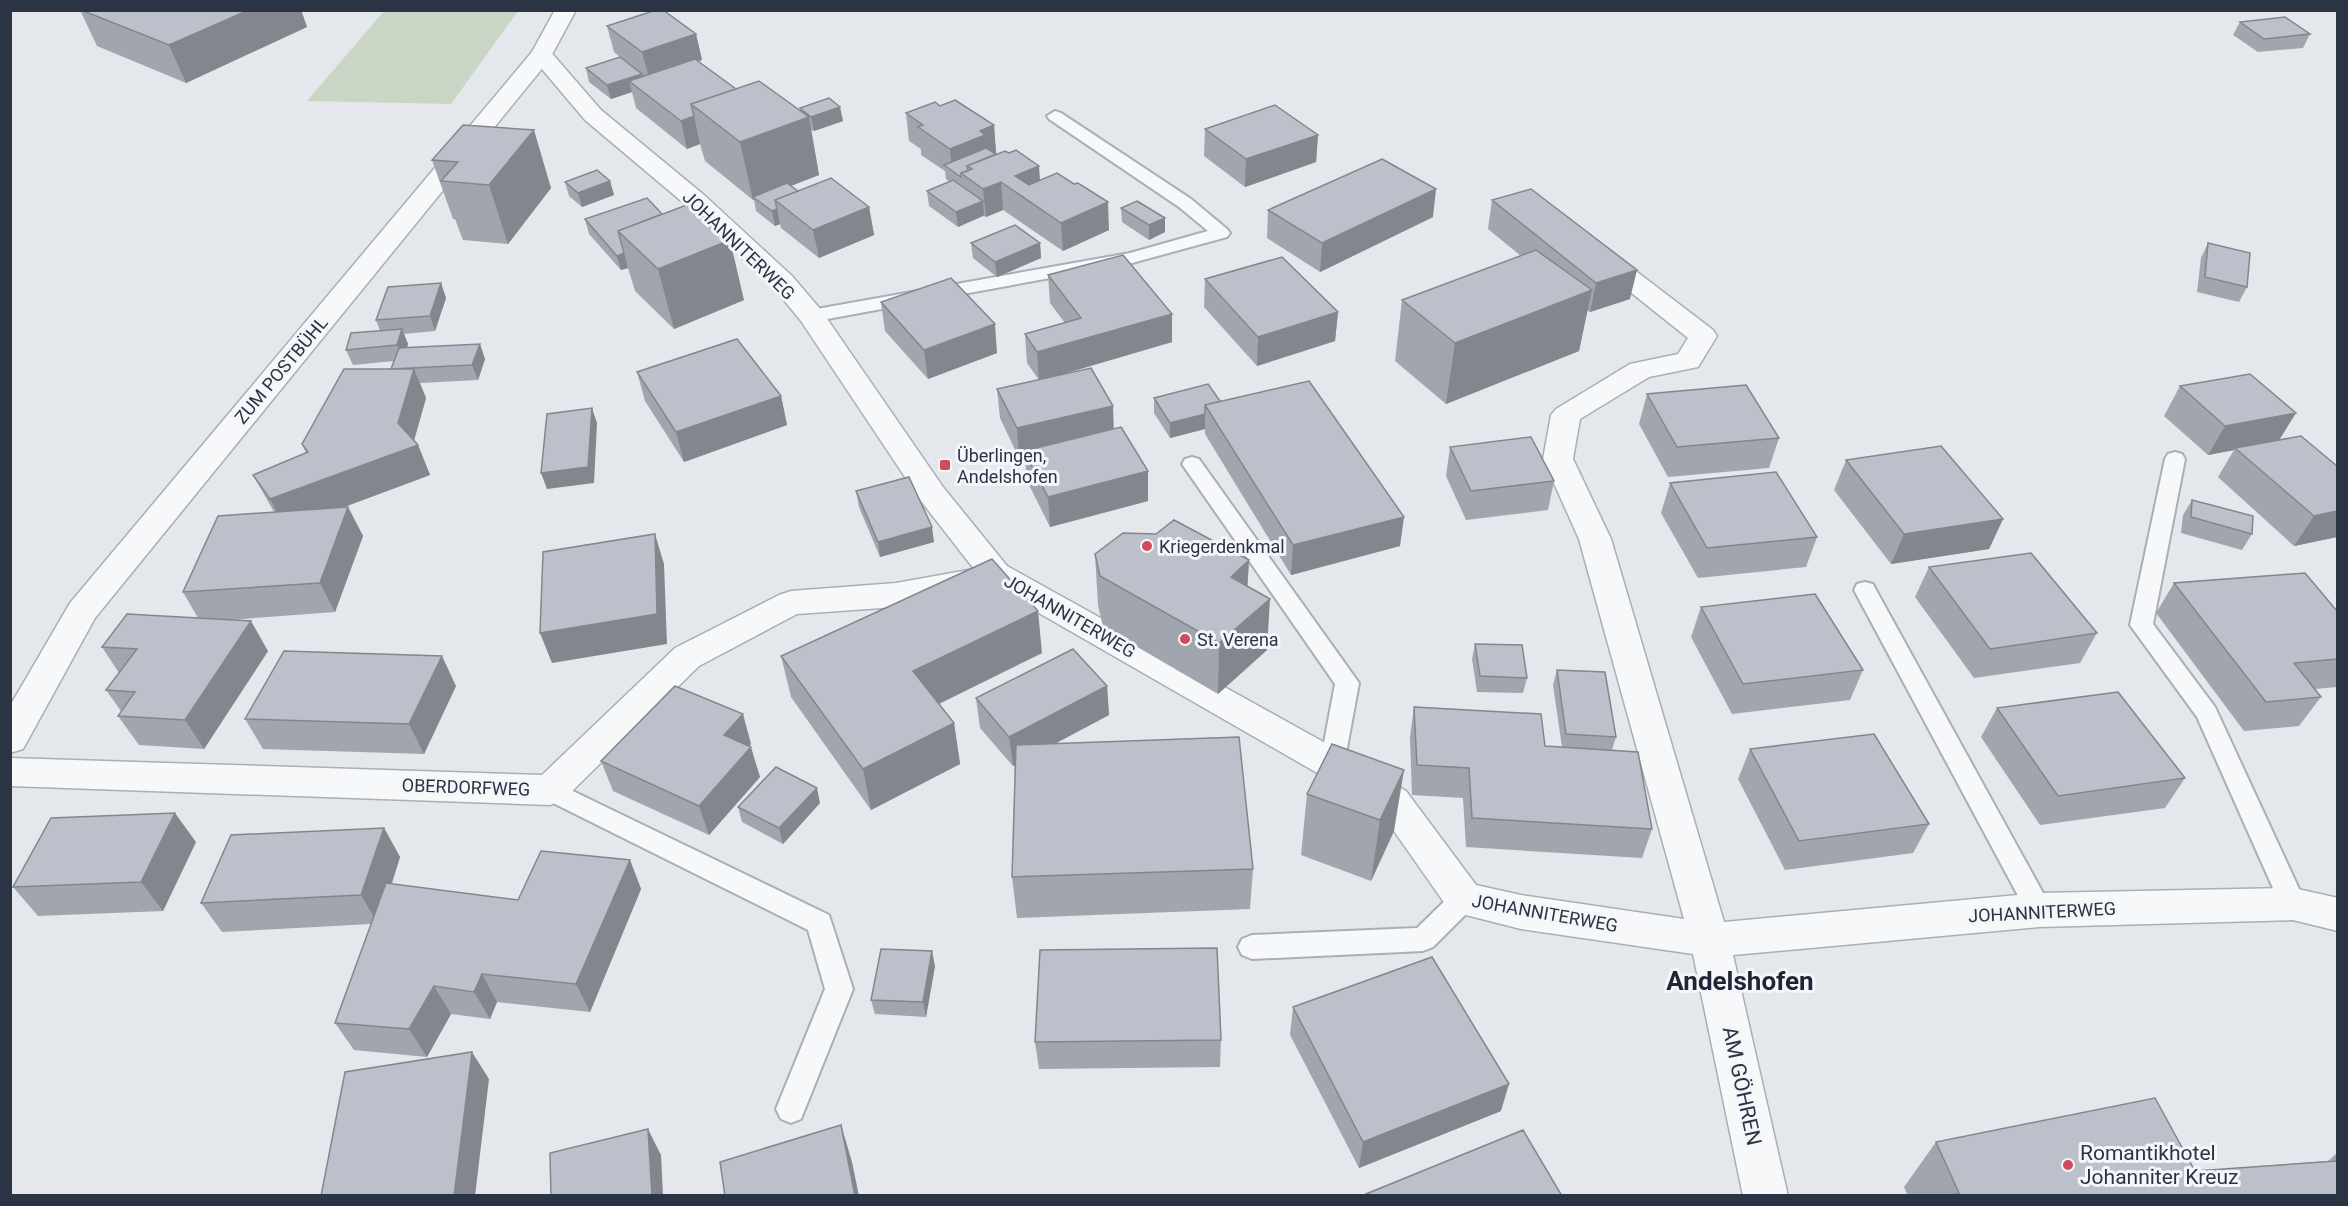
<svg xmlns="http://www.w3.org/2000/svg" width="2348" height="1206" viewBox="0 0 2348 1206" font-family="Roboto,sans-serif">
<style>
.green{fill:#c9d6c5}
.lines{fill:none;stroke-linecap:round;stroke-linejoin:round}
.service-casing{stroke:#a9aeb7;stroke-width:4}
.minor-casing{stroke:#a9aeb7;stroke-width:3}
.tertiary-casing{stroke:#a9aeb7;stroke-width:3}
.service{fill:#f7f8fa;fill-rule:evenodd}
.minor{fill:#f7f8fa;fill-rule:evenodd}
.tertiary{fill:#f7f8fa;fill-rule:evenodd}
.wall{fill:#a1a5ae}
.shaded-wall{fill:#83868d}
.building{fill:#bbc0ca;stroke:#83868d;stroke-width:1.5}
.poi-dot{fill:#d1495b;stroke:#f4f6f9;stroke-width:2}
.labels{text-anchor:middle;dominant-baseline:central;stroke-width:6;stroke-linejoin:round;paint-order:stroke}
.street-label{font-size:18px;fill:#2b3445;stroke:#f4f6f9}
.poi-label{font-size:18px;fill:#2b3445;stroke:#f4f6f9;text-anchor:start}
.near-street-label{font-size:21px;fill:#2b3445;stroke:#f4f6f9}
.near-poi-label{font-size:21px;fill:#2b3445;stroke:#f4f6f9;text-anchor:start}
.near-quarter-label{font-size:26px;font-weight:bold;fill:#1d2536;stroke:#f4f6f9}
</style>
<rect width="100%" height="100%" fill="#e4e7ec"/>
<path class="green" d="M385,10H518V11L451,104L307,101Z"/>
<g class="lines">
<defs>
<path id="service" d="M1055,111L1061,113L1191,199L1227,229L1230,233L1227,237L1132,263L811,322L804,320L802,316L804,312L811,310L1130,253L1208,231L1179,207L1049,119L1047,116Z
M2175,452L2182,454L2185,459L2153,624L2215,707L2306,904L2302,912L2293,915L2284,912L2280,904L2197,717L2130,625L2165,459L2168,454Z
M1192,457L1199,459L1359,683L1344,764L1341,771L1332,774L1323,771L1320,764L1335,684L1182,464L1185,459Z
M1865,582L1873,584L1876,590L2048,902L2052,910L2048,918L2039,921L2030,918L1854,590L1857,584Z
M550,780L829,915L853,989L801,1119L791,1123L781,1119L776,1109L825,989L808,930L541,797L537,790L541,783Z
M1464,888L1473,891L1477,899L1473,907L1433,947L1423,951L1252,959L1242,955L1238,947L1242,939L1252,935L1417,928L1455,891Z"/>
<path id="minor" d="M541,48L549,50L601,110L704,195L792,276L821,310L943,487L1007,566L1345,754L1406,791L1476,885L1521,895L1684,919L1579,539L1543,459L1551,415L1556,409L1630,364L1678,354L1688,338L1589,259L1585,254L1589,249L1598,246L1607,249L1713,330L1717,336L1698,367L1649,377L1580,419L1573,459L1611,539L1724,922L2039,893L2293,888L2338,898V931L2293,920L2039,927L1733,955L1788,1196H1743L1693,954L1521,929L1450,911L1380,811L1319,774L985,582L982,587L971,590L896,607L797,614L699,666L563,800L550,805L10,786V758L542,775L675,648L779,595L791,591L896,583L974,569L921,501L801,321L774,288L686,205L585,120L530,55L533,50Z"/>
<path id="tertiary" d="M555,10H576L549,60L95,618L23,749L10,753V706L70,603L532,52Z"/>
</defs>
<use href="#service" class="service-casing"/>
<use href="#minor" class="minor-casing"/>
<use href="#tertiary" class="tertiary-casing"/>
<use href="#service" class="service"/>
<use href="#minor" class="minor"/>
<use href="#tertiary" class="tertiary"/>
</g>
<path class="wall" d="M80,10H301L307,27L186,83L97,46Z
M2240,22L2310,34L2303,48L2258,52L2233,35Z
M607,26L696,34L702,60L698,61L736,89L800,111V108L843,121L814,131L811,130L819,175L791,186L798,191L869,207L874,235L819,258L781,228L780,224L775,226L756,211L754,200H753L705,161L700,144L687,149L636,108L632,92L611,99L589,82L586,68L620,57L614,52Z
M940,106L994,125L996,153H995L1040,180L1109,230L1063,251L1003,210L986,217L984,216L958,227L929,206L927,191L950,182L946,179L945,171L921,155V149L909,141L906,113Z
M463,125L551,188L508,244L463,240L455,219H453L432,160Z
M1205,129L1318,135L1316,162L1245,187L1204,156Z
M610,181L614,195L582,207L569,196L565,182Z
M1492,200L1630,299L1590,312L1587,310L1579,351L1446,404L1395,361L1402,300L1521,256L1488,229Z
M1121,208L1165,218V232L1149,240L1122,222Z
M1268,210L1433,217L1320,272L1267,238Z
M662,214L744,300L674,329L635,291L628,268L621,270L589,234L585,219Z
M971,243H1040L1041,258L997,277L973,258Z
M2208,243L2247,287L2239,302L2197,292L2201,258Z
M1048,275L1172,314V342L1060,375L1114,429L1148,501L1050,527L1027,481L1025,456L1019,458L1000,418L997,389L1039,380L1027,363L1025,334L1065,323L1050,303Z
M1205,279L1338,312L1335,341L1257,366L1204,307Z
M441,283L446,298L435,331L404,334L408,344L407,348L485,359L478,380L420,383L426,398L414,441L418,445L430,475L344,507H348L363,536L335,612L229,620L268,651L204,749L139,745L118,716L121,711L106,690L119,673L102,647L198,618L183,592L274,512L253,475L306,453L302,444L391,369L394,361L353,365L346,350L380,331L376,320Z
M881,303L997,353L928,379L885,331Z
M637,372L781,396L787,425L684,462L645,401Z
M2180,386L2280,440L2337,537L2294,546L2218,477L2234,450L2208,455L2164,416Z
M1647,394L1779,438L1769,468L1668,477L1639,424Z
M1154,398L1220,401L1400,546L1291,575L1205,434V429L1170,438L1154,413Z
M1450,447L1554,481L1548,510L1466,520L1446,476Z
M1846,460L2003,519L1989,549L1891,564L1834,490Z
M1670,483L1817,537L1806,567L1698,578L1661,513Z
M856,491L934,542L880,557L859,507Z
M2192,500L2252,534L2242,550L2181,533L2183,515Z
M1095,554L1249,560L1247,586L1267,650L1218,694L1103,627L1098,605Z
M1929,567L2097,633L2080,663L1974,678L1915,597Z
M2174,583L2337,611V687L2315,689L2321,697L2299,726L2244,731L2156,613Z
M1701,607L1863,670L1850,700L1732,714L1691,637Z
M1475,644L1527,678L1523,693L1477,692L1472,659Z
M1042,653L939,704L954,723L960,764L871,810L791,697L781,656Z
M1557,670L1616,737L1612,750L1652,829L1642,858L1466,847L1463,798L1412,795L1410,737L1414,707L1545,746L1562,747L1553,685Z
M456,686L424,754L263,749L245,719Z
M1107,686L1109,715L1056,743L1253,869L1250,909L1017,918L1012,877L1015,765L1013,766L980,728L976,698Z
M1997,708L2185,778L2165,808L2040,825L1981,737Z
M751,744L749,746L760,777L709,835L613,791L601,761Z
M1332,744L1394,831L1371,881L1301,855L1307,794Z
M1750,749L1929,824L1913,853L1785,870L1738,779Z
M820,803L783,844L742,822L738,807Z
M384,828L400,857L392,884L518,900L630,860L641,889L590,1012L497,1002L490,1019L451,1014L427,1057L354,1050L335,1023L371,924L222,932L201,903Z
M196,842L163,911L38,916L13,887Z
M935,966L926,1017L875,1014L871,1000Z
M1293,1007L1501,1111L1359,1168L1290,1035Z
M1221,1040L1220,1067L1039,1069L1035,1042Z
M1936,1142L2195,1171L2328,1161L2337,1153V1196H1908L1904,1187Z"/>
<path class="shaded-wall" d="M249,10H301L307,27L186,83L169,45Z
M696,34L702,60L649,78L642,52Z
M642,74L645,88L629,81L632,92L611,99L607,85Z
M840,107L843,121L814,131L811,117Z
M694,116L700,144L687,149L681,121Z
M809,117L819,175L756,199L753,197L754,200H753L740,142Z
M994,125L996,153L967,166L952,170L950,149L980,131Z
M534,130L551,188L508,244L489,185Z
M1318,135L1316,162L1245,187L1246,159Z
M1039,166L1041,194L1015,176Z
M610,181L614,195L582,207L578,193Z
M1001,182L1003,210L986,217L983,189Z
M1436,189L1433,217L1320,272L1322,243Z
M983,201L984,215L958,227L956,212Z
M1108,202L1109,230L1063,251L1061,223Z
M869,207L874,235L819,258L813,230Z
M777,209L780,224L775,226L772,211Z
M1165,218V232L1149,240V225Z
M730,240L744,300L674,329L658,269Z
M1040,243L1041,258L997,277L995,262Z
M624,253L628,268L621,270L617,256Z
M1637,270L1630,299L1590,312L1596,283Z
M441,283L446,298L435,331L430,316Z
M1592,290L1579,351L1446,404L1455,343Z
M1338,312L1335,341L1257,366L1258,337Z
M1172,314V342L1039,381L1037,352Z
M995,324L997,353L928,379L924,350Z
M402,329L408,344L403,360L397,345Z
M480,344L485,359L478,380L472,365Z
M414,369L426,398L412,447L418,445L430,475L285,529L270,499L398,423Z
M781,396L787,425L684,462L676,432Z
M1113,406L1114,436L1024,451L1025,456L1019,458L1017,428Z
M592,408L597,423L594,483L547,489L541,473Z
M2296,413L2278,442L2235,448L2234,450L2208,455L2225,426Z
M1205,414V429L1170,438V423Z
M1148,471V501L1050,527L1048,497Z
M348,507L363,536L335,612L320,583Z
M2337,511V537L2294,546L2314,516Z
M1404,517L1400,546L1291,575L1293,545Z
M2003,519L1989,549L1891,564L1904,534Z
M932,527L934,542L880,557L878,542Z
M655,534L664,564L667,644L552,663L540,633Z
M1249,560L1246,611L1231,577Z
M1270,599L1267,650L1218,694L1219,643Z
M1038,611L1042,653L920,713L913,671Z
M251,621L268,651L204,749L185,720Z
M442,656L456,686L424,754L409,724Z
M1107,686L1109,715L1013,766L1009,737Z
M743,714L751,744L733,765L724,735Z
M954,723L960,764L871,810L863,769Z
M751,747L760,777L709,835L699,806Z
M1404,770L1394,831L1371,881L1380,820Z
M817,788L820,803L783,844L779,828Z
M175,813L196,842L163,911L141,882Z
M384,828L400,857L378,924L361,895Z
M630,860L641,889L590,1012L576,984Z
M932,951L935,966L926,1017L923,1002Z
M482,974L497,1002L490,1019L474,992Z
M434,986L451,1014L427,1057L409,1029Z
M472,1052L489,1079L475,1196H454Z
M1509,1084L1501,1111L1359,1168L1363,1142Z
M841,1125L852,1162L859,1196H855Z
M648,1129L661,1155L663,1196H652Z"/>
<path class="building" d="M81,10H249L169,45Z
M656,10H663L696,34L642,52L607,26Z
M2285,17L2310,34L2264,39L2240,22Z
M620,57L642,74L607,85L586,68Z
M695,59L736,89L691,104L694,116L681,121L629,81Z
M759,81L809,117L740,142L691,104Z
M829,98L840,107L811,117L800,108Z
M955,100L994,125L980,131L985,135L950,149L918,127L923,125L906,113L935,102L940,106Z
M1275,105L1318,135L1246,159L1205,129Z
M463,125L534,130L489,185L441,181L458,162L432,160Z
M986,148L996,154L967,166L968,171L961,173V177L944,165Z
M1016,150L1039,166L1015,176L1029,185L1057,173L1074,184L1078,183L1108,202L1061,223L1001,182L983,189L961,173L972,169L967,166L1005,151L1009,153Z
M1382,159L1436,189L1322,243L1268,210Z
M597,170L610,181L578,193L565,182Z
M831,178L869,207L813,230L775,200Z
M953,180L983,201L956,212L927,191Z
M787,183L798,191L775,200L777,209L772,211L753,197Z
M1531,189L1637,270L1596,283L1492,200Z
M647,198L662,214L618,231L624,253L617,256L585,219Z
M1137,201L1165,218L1149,225L1121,208Z
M689,204L730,240L658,269L618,231Z
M1015,225L1040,243L995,262L971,243Z
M2208,243L2250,253L2247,287L2205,277Z
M1536,250L1592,290L1455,343L1402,300Z
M1123,255L1172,314L1037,352L1025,334L1081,318L1048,275Z
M1282,257L1338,312L1258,337L1205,279Z
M951,278L995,324L924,350L881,302Z
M441,283L430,316L376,320L388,287Z
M402,329L397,345L346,350L351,333Z
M737,339L781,396L676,432L637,372Z
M480,344L472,365L391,369L399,348Z
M1091,368L1113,406L1017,428L997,389Z
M344,369H414L398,423L418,445L270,499L253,475L308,452L302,444Z
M2250,374L2296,413L2225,426L2180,386Z
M1309,381L1404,517L1293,545L1205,405Z
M1208,384L1220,401L1205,405V414L1170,423L1154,398Z
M1746,385L1779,438L1677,447L1647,394Z
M592,408L588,467L541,473L547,414Z
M1121,427L1148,471L1048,497L1024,451Z
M2301,436L2337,466V511L2314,516L2235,448Z
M1531,437L1554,481L1471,491L1450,447Z
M1941,446L2003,519L1904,534L1846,460Z
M1776,472L1817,537L1707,548L1670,483Z
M909,477L932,527L878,542L856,491Z
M2192,500L2253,516L2252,534L2191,517Z
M348,507L320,583L183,592L218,516Z
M1174,520L1249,560L1231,577L1270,599L1219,643L1100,576L1095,554L1123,533L1156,534Z
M655,534L657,614L540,633L543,552Z
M2031,553L2097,633L1990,649L1929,567Z
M992,559L1038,611L913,671L954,723L863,769L781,656Z
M2305,573L2337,611V659L2294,663L2321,697L2266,702L2174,583Z
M1815,594L1863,670L1743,684L1701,607Z
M127,614L251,621L185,720L118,716L135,692L106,690L137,649L102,647Z
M1475,644L1522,645L1527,678L1480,676Z
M1073,649L1107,686L1009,737L976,698Z
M284,651L442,656L409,724L245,719Z
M1557,670L1605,672L1616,737L1566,734Z
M675,686L743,714L724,735L751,747L699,806L601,761Z
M2118,692L2185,778L2058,796L1997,708Z
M1414,707L1541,714L1545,746L1638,752L1652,829L1472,818L1469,768L1417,765Z
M1874,734L1929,824L1799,841L1750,749Z
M1239,737L1253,869L1012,877L1016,745Z
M1332,744L1404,770L1380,820L1307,794Z
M776,767L817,788L779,828L738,807Z
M175,813L141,882L13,887L51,818Z
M384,828L361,895L201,903L231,835Z
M541,851L630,860L576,984L482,974L474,992L434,986L409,1029L335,1023L386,883L518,900Z
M1217,948L1221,1040L1035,1042L1040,950Z
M881,949L932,951L923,1002L871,1000Z
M1432,957L1509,1084L1363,1142L1293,1007Z
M472,1052L454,1196H321L345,1072Z
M2155,1098L2195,1171L2337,1161V1196H1950L1959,1193L1936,1142Z
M841,1125L855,1196H725L720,1162Z
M648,1129L652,1196H551L550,1153Z
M1523,1130L1562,1196H1367L1366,1194Z"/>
<g class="poi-dot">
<rect x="939" y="459" width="12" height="12" rx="3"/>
<circle cx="1147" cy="546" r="6"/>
<circle cx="1185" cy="639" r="6"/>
<circle cx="2068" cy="1165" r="6"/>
</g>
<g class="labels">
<g class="street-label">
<text transform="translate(739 245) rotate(44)">JOHANNITERWEG</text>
<text transform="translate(281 370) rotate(-50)">ZUM POSTBÜHL</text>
<text transform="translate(1070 616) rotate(30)">JOHANNITERWEG</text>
<text transform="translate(466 787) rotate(2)">OBERDORFWEG</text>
<text transform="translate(2042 912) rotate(-3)">JOHANNITERWEG</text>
<text transform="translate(1545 913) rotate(10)">JOHANNITERWEG</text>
</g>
<g class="poi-label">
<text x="957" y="455">Überlingen,<tspan x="957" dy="21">Andelshofen</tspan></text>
<text x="1159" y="546">Kriegerdenkmal</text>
<text x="1197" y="639">St. Verena</text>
</g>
<g class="near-street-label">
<text transform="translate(1742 1086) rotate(78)">AM GÖHREN</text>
</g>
<g class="near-poi-label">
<text x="2080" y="1153">Romantikhotel<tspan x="2080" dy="24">Johanniter Kreuz</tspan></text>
</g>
<g class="near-quarter-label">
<text x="1740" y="981">Andelshofen</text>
</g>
</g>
<rect width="2348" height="1206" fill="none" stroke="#2b3445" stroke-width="24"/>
</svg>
